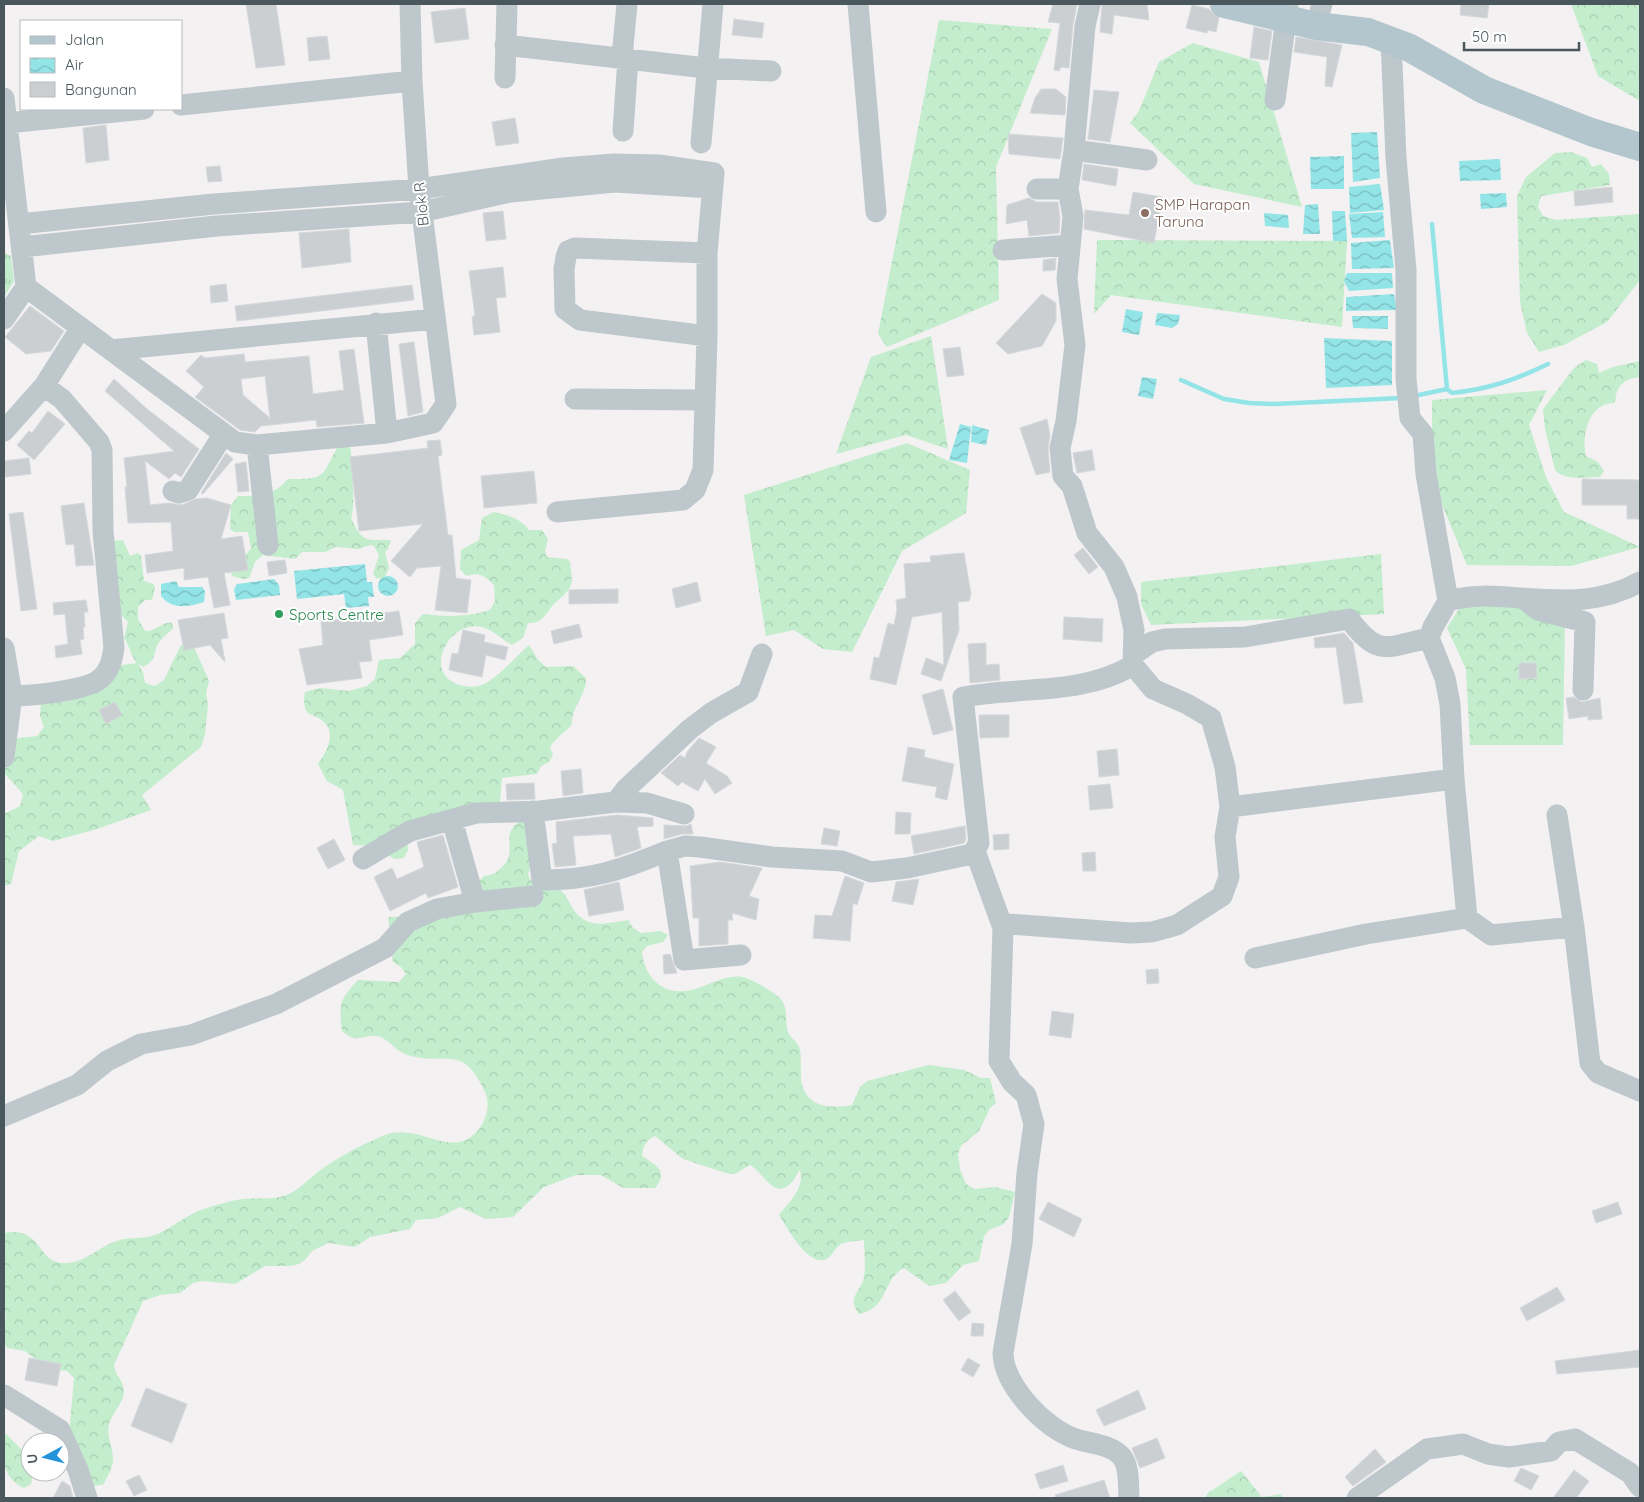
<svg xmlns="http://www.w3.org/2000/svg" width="1644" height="1502" viewBox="0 0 1644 1502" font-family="Quicksand,sans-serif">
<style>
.grass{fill:url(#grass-tufts)}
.forest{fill:url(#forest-crowns)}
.water{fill:url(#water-waves)}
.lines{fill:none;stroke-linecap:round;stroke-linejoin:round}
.stream{stroke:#93e4e7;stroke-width:4.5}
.building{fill:#cbcfd2;stroke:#d5d8dc;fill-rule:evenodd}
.minor{stroke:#bec7cc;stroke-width:21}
.major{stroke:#b3c5cd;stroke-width:28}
.education-dot{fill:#8d6e63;stroke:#fff;stroke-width:2}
.leisure-dot{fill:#2e9e5b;stroke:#fff;stroke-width:2}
.labels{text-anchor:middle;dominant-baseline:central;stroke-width:4;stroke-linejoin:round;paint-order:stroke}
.street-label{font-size:15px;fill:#4a575d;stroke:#fff}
.education-label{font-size:15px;fill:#785e54;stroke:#fff;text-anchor:start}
.leisure-label{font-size:15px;fill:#27864d;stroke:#fff;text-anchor:start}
</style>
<defs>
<pattern id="grass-tufts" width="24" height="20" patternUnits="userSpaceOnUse" patternTransform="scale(1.25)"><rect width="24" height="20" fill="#c3edcc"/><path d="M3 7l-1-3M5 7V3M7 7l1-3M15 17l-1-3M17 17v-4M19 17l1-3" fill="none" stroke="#a9cdb2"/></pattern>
<pattern id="forest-crowns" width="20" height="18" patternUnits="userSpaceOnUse" patternTransform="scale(1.25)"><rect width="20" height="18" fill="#c3edcc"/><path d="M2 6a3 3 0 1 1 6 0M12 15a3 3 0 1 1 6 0" fill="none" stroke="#a9cdb2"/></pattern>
<pattern id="water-waves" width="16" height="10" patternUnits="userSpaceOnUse" patternTransform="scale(1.25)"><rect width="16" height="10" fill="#93e4e7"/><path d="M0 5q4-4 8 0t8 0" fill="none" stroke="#7abcbe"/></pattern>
</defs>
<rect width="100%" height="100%" fill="#f3f1f1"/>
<path class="grass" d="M4,253L11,256L14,281L4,297Z"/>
<path class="forest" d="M1571,4H1640V101L1598,76Z
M939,20L1052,29L996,167L999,300L887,347L878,334Z
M1193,43L1259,62L1302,207L1194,184L1130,123L1139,111L1159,62Z
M1571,152L1587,158L1592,167L1601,164L1609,174L1610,185L1541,196L1538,207L1543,216L1556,220L1640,214V280L1607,322L1564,345L1539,352L1527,333L1520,302L1517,196L1526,177L1555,153Z
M1097,240L1347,241L1342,327L1111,295L1094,314Z
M931,336L948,449L906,435L836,454L871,357Z
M1586,360L1597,364L1599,373L1613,367L1640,361V377C1623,379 1616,386 1615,403C1589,402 1581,435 1586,456L1598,462L1604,471L1600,477C1586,477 1565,481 1555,470L1545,429L1543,409L1574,368Z
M1547,390L1529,425L1546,477L1564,512L1640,547L1571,566L1467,565L1432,480V400Z
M341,443L349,446L351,450C351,466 356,507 351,518C362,543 366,540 391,540L388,549L385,552L389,568L384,579L376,578L373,574L379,555L374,546L370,545L358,549L336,547L325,552H302L295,559L263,555L255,562L249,578L244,579L232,576L230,567L246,555L251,548L248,532H234L230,529L231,505L238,496C260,496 273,496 288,479C333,480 319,473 341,443Z
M907,443L970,470L966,513L902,551L852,652L823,649L794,630L766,636L744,495Z
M494,512C507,515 521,518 529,530H542L548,539L545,551L547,557L567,559L570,562C571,571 574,581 569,589C566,594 559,599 555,603C546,612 543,624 528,623L523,638L512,645C503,640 491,629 482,627C461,622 441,642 441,663C441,684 470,692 486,683C501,674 516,657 529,645L538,660L546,667L573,666L586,678C587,695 571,707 572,724C565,733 555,738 550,747L553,755L549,762L541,766L537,774L502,778L500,802L406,834L408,850L404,858L395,859L371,846L353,845L343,790L327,781L318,764C326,753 337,734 324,722C320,717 311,716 307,712C303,706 304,698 305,692L320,688L349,691L367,686L375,679L379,660L400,658L415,644V623L423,614C447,617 466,617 490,610L495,601L494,585C484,575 480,572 466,576L460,569L461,550L479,540L482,518Z
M123,540L130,556L138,553L141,556L144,581L153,584L155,587L152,600H145L138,607V619L145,631C155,632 162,621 172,623L173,628C169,633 161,638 158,644C153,654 156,661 143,667L138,664L143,672L145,683L155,686L164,680L181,645H193L209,681L206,693L208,705L205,734L201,747L142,795L151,810L94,830L53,841L39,836L19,851L11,884L4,886V814L20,806L23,794L4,773V740L37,736L44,727L40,716L41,704L115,666L137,663C130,655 130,646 124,638L128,622L120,614V601L114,580L112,541Z
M1381,554L1384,614L1151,625L1141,604V582Z
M1464,601L1504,602L1565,618L1563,745H1470L1466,669L1447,628Z
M523,820L532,824L533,857L528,874L531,881C576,882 562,911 589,922C600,926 616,922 628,920L633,928L641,933L660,931L668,935L663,942L647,946L642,952C645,980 666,998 695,989C709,985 727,974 742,977C752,979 768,989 776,995C789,1004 785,1016 787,1029C789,1039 798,1040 800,1050C802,1062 799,1077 803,1088C811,1109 834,1108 852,1105L860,1087L867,1081L929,1065L964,1070L981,1078H990L996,1103L990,1108L979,1131L961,1146L958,1154L960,1169L966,1184L974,1189L995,1187L1015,1192L1009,1217L1004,1224L989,1230L984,1236L979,1261L963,1265L946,1283L929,1286L904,1268C882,1279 889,1308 859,1314C846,1296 861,1293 864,1277C866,1266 864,1251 864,1240C858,1241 847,1241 841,1244C834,1248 832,1258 824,1260C806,1264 787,1227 779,1215C790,1201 805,1188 800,1170C797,1173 795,1180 791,1183C775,1201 762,1171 750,1165L735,1174L726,1173L683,1159L655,1136C645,1141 643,1146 642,1156C656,1165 669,1171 655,1188H623L601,1175H576L544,1187L513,1217L486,1219L460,1207L438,1218L416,1220L410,1229L370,1237L355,1247L328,1243L312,1251L306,1259L299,1264L291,1266H265L235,1284L202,1281L193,1283L180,1293L160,1295L143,1301L114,1365C115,1375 123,1380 124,1390C125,1401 112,1413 109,1424C106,1436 113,1447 113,1459C113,1468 107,1476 104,1484L95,1486L78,1479L69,1436L74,1378L67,1371L58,1370L41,1363L25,1351L7,1348L4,1342L6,1312L4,1309V1233C48,1225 34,1274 77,1261C91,1257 103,1245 117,1241C130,1236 144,1240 158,1234C173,1227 188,1214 204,1209C216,1205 232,1200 244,1199C261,1197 273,1201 289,1194C302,1188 312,1175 325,1167C342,1155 365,1143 385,1135C418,1123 447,1156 472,1136C484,1128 492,1106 485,1092C462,1042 448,1067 408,1055C396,1052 387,1037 377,1036C362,1034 358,1045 342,1031C339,1004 339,1000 358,980L399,982L406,974L401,967L393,962L388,917L447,916L484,876C493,875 496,873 502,867C520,851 497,832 523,820Z
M4,1432L30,1458V1472H33L31,1484L24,1488C0,1477 3,1455 4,1432Z
M1241,1471L1262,1497L1281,1494L1283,1498H1205L1208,1493Z"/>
<path class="water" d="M1377,132L1380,178L1353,182L1351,133Z
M1344,156V189H1311L1310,157Z
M1500,159L1501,180L1460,181L1459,161Z
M1380,184L1384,210L1350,213L1349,187Z
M1506,193L1507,207L1481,209L1480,194Z
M1318,204L1320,234H1303L1305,205Z
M1332,211H1345L1347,241H1333Z
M1383,212L1385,237L1352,238L1349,214Z
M1264,213L1288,215L1289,228L1265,226Z
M1390,240L1394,268L1352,269L1351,243Z
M1347,273H1392L1393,288L1349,291L1344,281Z
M1394,294L1397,310L1346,311V297Z
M1126,309L1143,312L1139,335L1122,332Z
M1157,313L1180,315L1178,324L1172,328L1155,325Z
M1352,316H1388V329L1353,328Z
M1324,338L1392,341V385L1326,388Z
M1142,377L1157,379L1153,399L1138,396Z
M960,424L971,427L967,463L949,460Z
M972,425L989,430L986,445L971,442Z
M365,564L367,582H372L374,597H368L369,606L346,608L344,594L297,599L294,571Z
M378 586a10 10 0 1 1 20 0a10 10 0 1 1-20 0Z
M274,579L279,585L280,595L236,600L234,589L237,584Z
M176,581L179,587H202L205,591L204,602C189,607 172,610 161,596V584Z"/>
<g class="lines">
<path class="stream" d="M1432,224L1447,389L1452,393C1489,389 1515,380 1548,364
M1181,380L1224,399L1249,403L1275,404L1401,398
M1414,396L1447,389"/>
</g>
<path class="building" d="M246,4H276L285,65L256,68Z
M1053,4H1077L1073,25L1069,68L1061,67L1059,71L1054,70L1060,23L1048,22Z
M1102,4H1147L1149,20L1114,15L1112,34L1100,32Z
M1461,4H1489L1487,18L1460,15Z
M1192,5L1209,9L1219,18L1216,32L1208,30L1207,33L1186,28Z
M465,8L469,39L435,43L431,12Z
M734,19L764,23L762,38L732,35Z
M1254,27L1272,31L1268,60L1250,58Z
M327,36L330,59L309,61L307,38Z
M1296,37L1342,45L1332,87L1325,86L1327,57L1294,52Z
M1041,89H1056L1066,97L1065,115L1030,113L1035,98Z
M1094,90L1119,92L1110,142L1088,139Z
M515,118L519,143L496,146L492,122Z
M106,125L109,160L86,163L83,128Z
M1008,134L1063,138L1060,159L1009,154Z
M1084,164L1118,169L1116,186L1082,180Z
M220,166L222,181L208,182L206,167Z
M1612,187L1613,202L1575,206L1574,191Z
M1133,192L1162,197L1154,243L1084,229L1085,210L1129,215Z
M1029,198L1037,202H1058L1060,217L1059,233L1029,236L1027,220L1006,224L1007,205Z
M503,211L506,239L486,241L483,213Z
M349,229L351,262L302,268L299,233Z
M1056,258L1055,270L1043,271V260Z
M503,267L506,297L496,298L500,332L474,335L472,316H475L469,271Z
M226,284L228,301L211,303L210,286Z
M412,285L414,300L237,321L235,306Z
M1042,294L1056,303V321L1042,346L1008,354L996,343Z
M30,306L64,331L51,351L26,354L5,337Z
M414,342L423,412L408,416L399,344Z
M960,347L964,375L947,377L943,349Z
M354,349L364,423L317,427L316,420L261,426L255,432L240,430L195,397L204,387L186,371L201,355L205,358L244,354L245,362L309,356L313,394L344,390L339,351ZM265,376L270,418L243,395L241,379Z
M114,379L147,409L199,449L181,477L175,473L169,479L145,461L150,505L169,503L182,505L195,499L207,498L231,505L221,539L242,536L248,570L224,573L230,605L214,608L208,577L184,580V568L147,573L145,555L173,551L171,522L128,523L125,487H127L124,458L174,451L105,391Z
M48,411L65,424L34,460L17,445L29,431L32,433Z
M1047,419L1050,435L1048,449L1050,472L1036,475L1020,428Z
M440,440L442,455L438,456L448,535H452L456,578L471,580L467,613L435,610L441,566L417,568L410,577L391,561L423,524L359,531L350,457L428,448L427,441Z
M1092,450L1095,470L1077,473L1073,453Z
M226,453L233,459L203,494L201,493Z
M29,458L31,474L5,477L4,461Z
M246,462L249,491L238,492L235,464Z
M534,471L537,503L484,508L481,476Z
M1582,479L1640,480V519H1627V505H1582Z
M84,503L94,565L76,566L74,544L66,545L61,506Z
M23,512L37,609L21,611L9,514Z
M1083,548L1098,567L1089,574L1074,555Z
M964,553L971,594L969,601L958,602L959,630L941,681L921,674L926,658L944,665L942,612L912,617L896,685L870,679L874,657L879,658L888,623L894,625L897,610L896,600L906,598L904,564L931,562L930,556Z
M285,560L287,573L269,576L267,562Z
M697,582L701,601L676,608L672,589Z
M618,589V603L569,604V590Z
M86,600L88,612H84L85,627H83L84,639L80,640L82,654L56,658L55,646L68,644L65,614L54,615L53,603Z
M399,611L403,635L369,640L372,661L359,662L362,678L307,685L299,649L323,645L321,622Z
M224,613L228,638L221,639L225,662L210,645L184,650L178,620Z
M1064,617L1103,619L1102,642L1063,639Z
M579,624L582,637L554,644L551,631Z
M463,630L485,635L484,642L508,647L505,660L486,655L482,677L449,670L452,653L458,654Z
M1344,633L1353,643L1363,702L1344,704L1336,647L1315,648L1314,638Z
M986,643V665L999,664L1000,680L970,683L968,644Z
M1519,663H1536L1537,678L1519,679Z
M943,689L953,730L933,735L922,695Z
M1573,697L1582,702L1600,698L1602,719L1588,720V716L1569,719L1566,698Z
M115,702L122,715L106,724L99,710Z
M979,715H1009V737L980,738Z
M699,738L716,747L706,763L727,776L732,783L715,794L705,779L698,791L682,782L678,786L661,773L680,755L685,758L687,752Z
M908,747L925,750L924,757L954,764L947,800L935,797L937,787L902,781Z
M1117,749L1119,775L1099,777L1097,751Z
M581,769L583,793L563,796L561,771Z
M534,783L535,799L507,800L506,784Z
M1110,784L1113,808L1090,810L1088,786Z
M896,812L911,813L910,834H895Z
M617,815L653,818V826L637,827L641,848L615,857L611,834L573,836L576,865L555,867L552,844L557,843L556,822Z
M691,824L693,834H682L664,839V825L686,826Z
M965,826L966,840L964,843L914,854L911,836Z
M824,828L840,831L837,846L821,844Z
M1009,834V849L994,850L993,835Z
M443,835L458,887L428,898L426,893L390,911L374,877L392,868L397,879L424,867L417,842Z
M334,839L345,860L328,869L317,848Z
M1095,852L1096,871H1083L1082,853Z
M720,862L762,868L749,896L759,899L756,920L732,913L733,920H728V944L699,946V918H693L690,866Z
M845,876L864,883L857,905L853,903L850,941L813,938L815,915L832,916Z
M919,879L913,905L892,901L896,882Z
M619,882L624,910L589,916L584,890Z
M670,954L677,973L664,974L663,955Z
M1158,969L1159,983L1147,984L1146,970Z
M1052,1011L1074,1014L1071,1038L1049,1035Z
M1048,1202L1082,1219L1074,1237L1039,1219Z
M1618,1202L1622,1214L1596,1223L1592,1211Z
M1557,1287L1565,1300L1527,1321L1520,1308Z
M955,1291L971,1312L959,1321L943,1300Z
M972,1323L984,1324L983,1336H971Z
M1640,1350V1367L1557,1374L1555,1361Z
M29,1358L61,1364L57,1386L25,1380Z
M968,1358L980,1365L973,1377L961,1370Z
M146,1388L187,1404L172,1443L131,1426Z
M1138,1390L1146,1409L1104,1426L1096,1410Z
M1157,1438L1165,1458L1140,1468L1132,1448Z
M1375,1449L1386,1462L1353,1486L1345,1477Z
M1063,1465L1068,1481L1040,1489L1035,1474Z
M1521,1468L1539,1476L1531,1490L1514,1481Z
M1574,1470L1589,1481L1576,1498H1553Z
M139,1475L147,1490L134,1496L126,1481Z
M1104,1480L1110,1498H1056L1055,1495Z
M62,1481L70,1486L73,1498H53Z"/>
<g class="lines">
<path class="minor" d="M858,4L876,212
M1316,26L1322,4
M1391,40L1396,158L1406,270V379L1410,418L1423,434L1426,474L1448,601
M505,45L706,68L771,71
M622,57L627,4
M505,78L507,4
M4,98L26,287L4,319
M1275,100L1288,4
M181,105L412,81
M7,123L144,109
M623,131L628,58
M701,143L713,4
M1074,150L1147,160
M1037,189H1068
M19,224L214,204L419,189L563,168L614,164L659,165L714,173L707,253V336L703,470L695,490L683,500L557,512
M22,247L217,226L421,212L510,192L615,182L712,188
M1003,250L1069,245
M707,253L575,248L568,251L566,257L564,269L565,309L580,320L707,336
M26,287L235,442L257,445L387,433L433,423L446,404L419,189L412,81L410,4
M376,323L387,433
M111,350L435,319
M575,399L703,400
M4,431L44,386L80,329
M257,445L268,545
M173,491L179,493L188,490L223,435
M1640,582C1600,604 1565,601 1520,598C1495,596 1472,594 1448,601L1433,627L1429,638L1445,678L1450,704L1454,779L1467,918L1491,935L1574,927L1590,1063L1598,1073L1640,1091
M1525,600L1538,610L1585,622L1583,690
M4,648L12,695L4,757
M1134,654L1152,642L1165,639L1245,637L1349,619C1379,658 1386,647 1429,638
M12,695C29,697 87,690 100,679C110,671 112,660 114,648L103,531L102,450L99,442L62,399L44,386
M616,802L647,803L684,814
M1230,807L1454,779
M533,811L542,880C592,880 621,870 667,851L684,960L741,955
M1557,815L1574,927
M452,820L475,902
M667,851L685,846L700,847L772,857L842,861L871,872L907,868L972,854L979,843L963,697C1020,686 1082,696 1133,665
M975,851L1003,928L999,1061L1012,1082L1026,1095L1034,1124L1027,1173L1022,1244L1003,1353C1004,1386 1045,1429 1076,1439C1091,1444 1111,1444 1122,1457C1130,1467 1128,1486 1129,1498
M363,859L410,831L476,813L540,811L616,802L626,789L690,729L711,713L748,692L762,654
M1003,928L1008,924L1130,933L1152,932L1177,925L1222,896L1229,877L1225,837L1230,807L1225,767L1211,718L1187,704L1153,689L1133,665L1134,630L1127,597L1114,567L1087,533L1072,486L1063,476L1060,448L1066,421L1075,345L1067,279L1073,216L1068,189L1074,150L1085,26L1090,4
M1255,958L1366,934L1467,918
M4,1116L77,1085L107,1061L141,1044L191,1035L276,1004L385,948L408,922L437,909L475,902L533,896
M4,1395L60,1430L78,1470L87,1498
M1357,1498L1427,1449L1463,1444L1488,1454L1509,1457L1551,1451L1559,1442L1575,1439L1630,1473L1640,1487"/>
<path class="major" d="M1224,4L1316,26L1368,32L1408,47L1484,90L1591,132L1640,147"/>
</g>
<circle class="education-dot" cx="1145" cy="213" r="5"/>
<circle class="leisure-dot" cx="279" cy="614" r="5"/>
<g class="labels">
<g class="street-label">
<text transform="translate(421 204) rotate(-96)">Blok R</text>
</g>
<g class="education-label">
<text x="1155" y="204">SMP Harapan<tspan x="1155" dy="17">Taruna</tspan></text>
</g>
<g class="leisure-label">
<text x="289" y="614">Sports Centre</text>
</g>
</g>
<rect width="1644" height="1502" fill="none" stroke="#4a575d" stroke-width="10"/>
<rect x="20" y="20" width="162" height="90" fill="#ffffff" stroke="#b7bcbe"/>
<rect x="30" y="36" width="25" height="8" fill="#b3c5cd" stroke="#b7bcbe"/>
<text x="65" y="45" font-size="15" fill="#4a575d">Jalan</text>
<rect x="30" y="58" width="25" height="15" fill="url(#water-waves)" stroke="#b7bcbe"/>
<text x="65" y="70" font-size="15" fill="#4a575d">Air</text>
<rect x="30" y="82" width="25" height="15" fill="#cbcfd2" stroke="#b7bcbe"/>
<text x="65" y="95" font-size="15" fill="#4a575d">Bangunan</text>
<g transform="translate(45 1457) rotate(263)"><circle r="24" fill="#ffffff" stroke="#b7bcbe"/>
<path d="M0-4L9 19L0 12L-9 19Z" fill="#2593d9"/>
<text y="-8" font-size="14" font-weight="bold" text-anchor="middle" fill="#4a575d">U</text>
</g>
<path d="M1464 42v8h115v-8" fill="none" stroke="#4a575d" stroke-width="2.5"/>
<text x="1472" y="42" font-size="15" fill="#4a575d" stroke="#ffffff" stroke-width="4" paint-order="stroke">50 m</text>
</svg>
